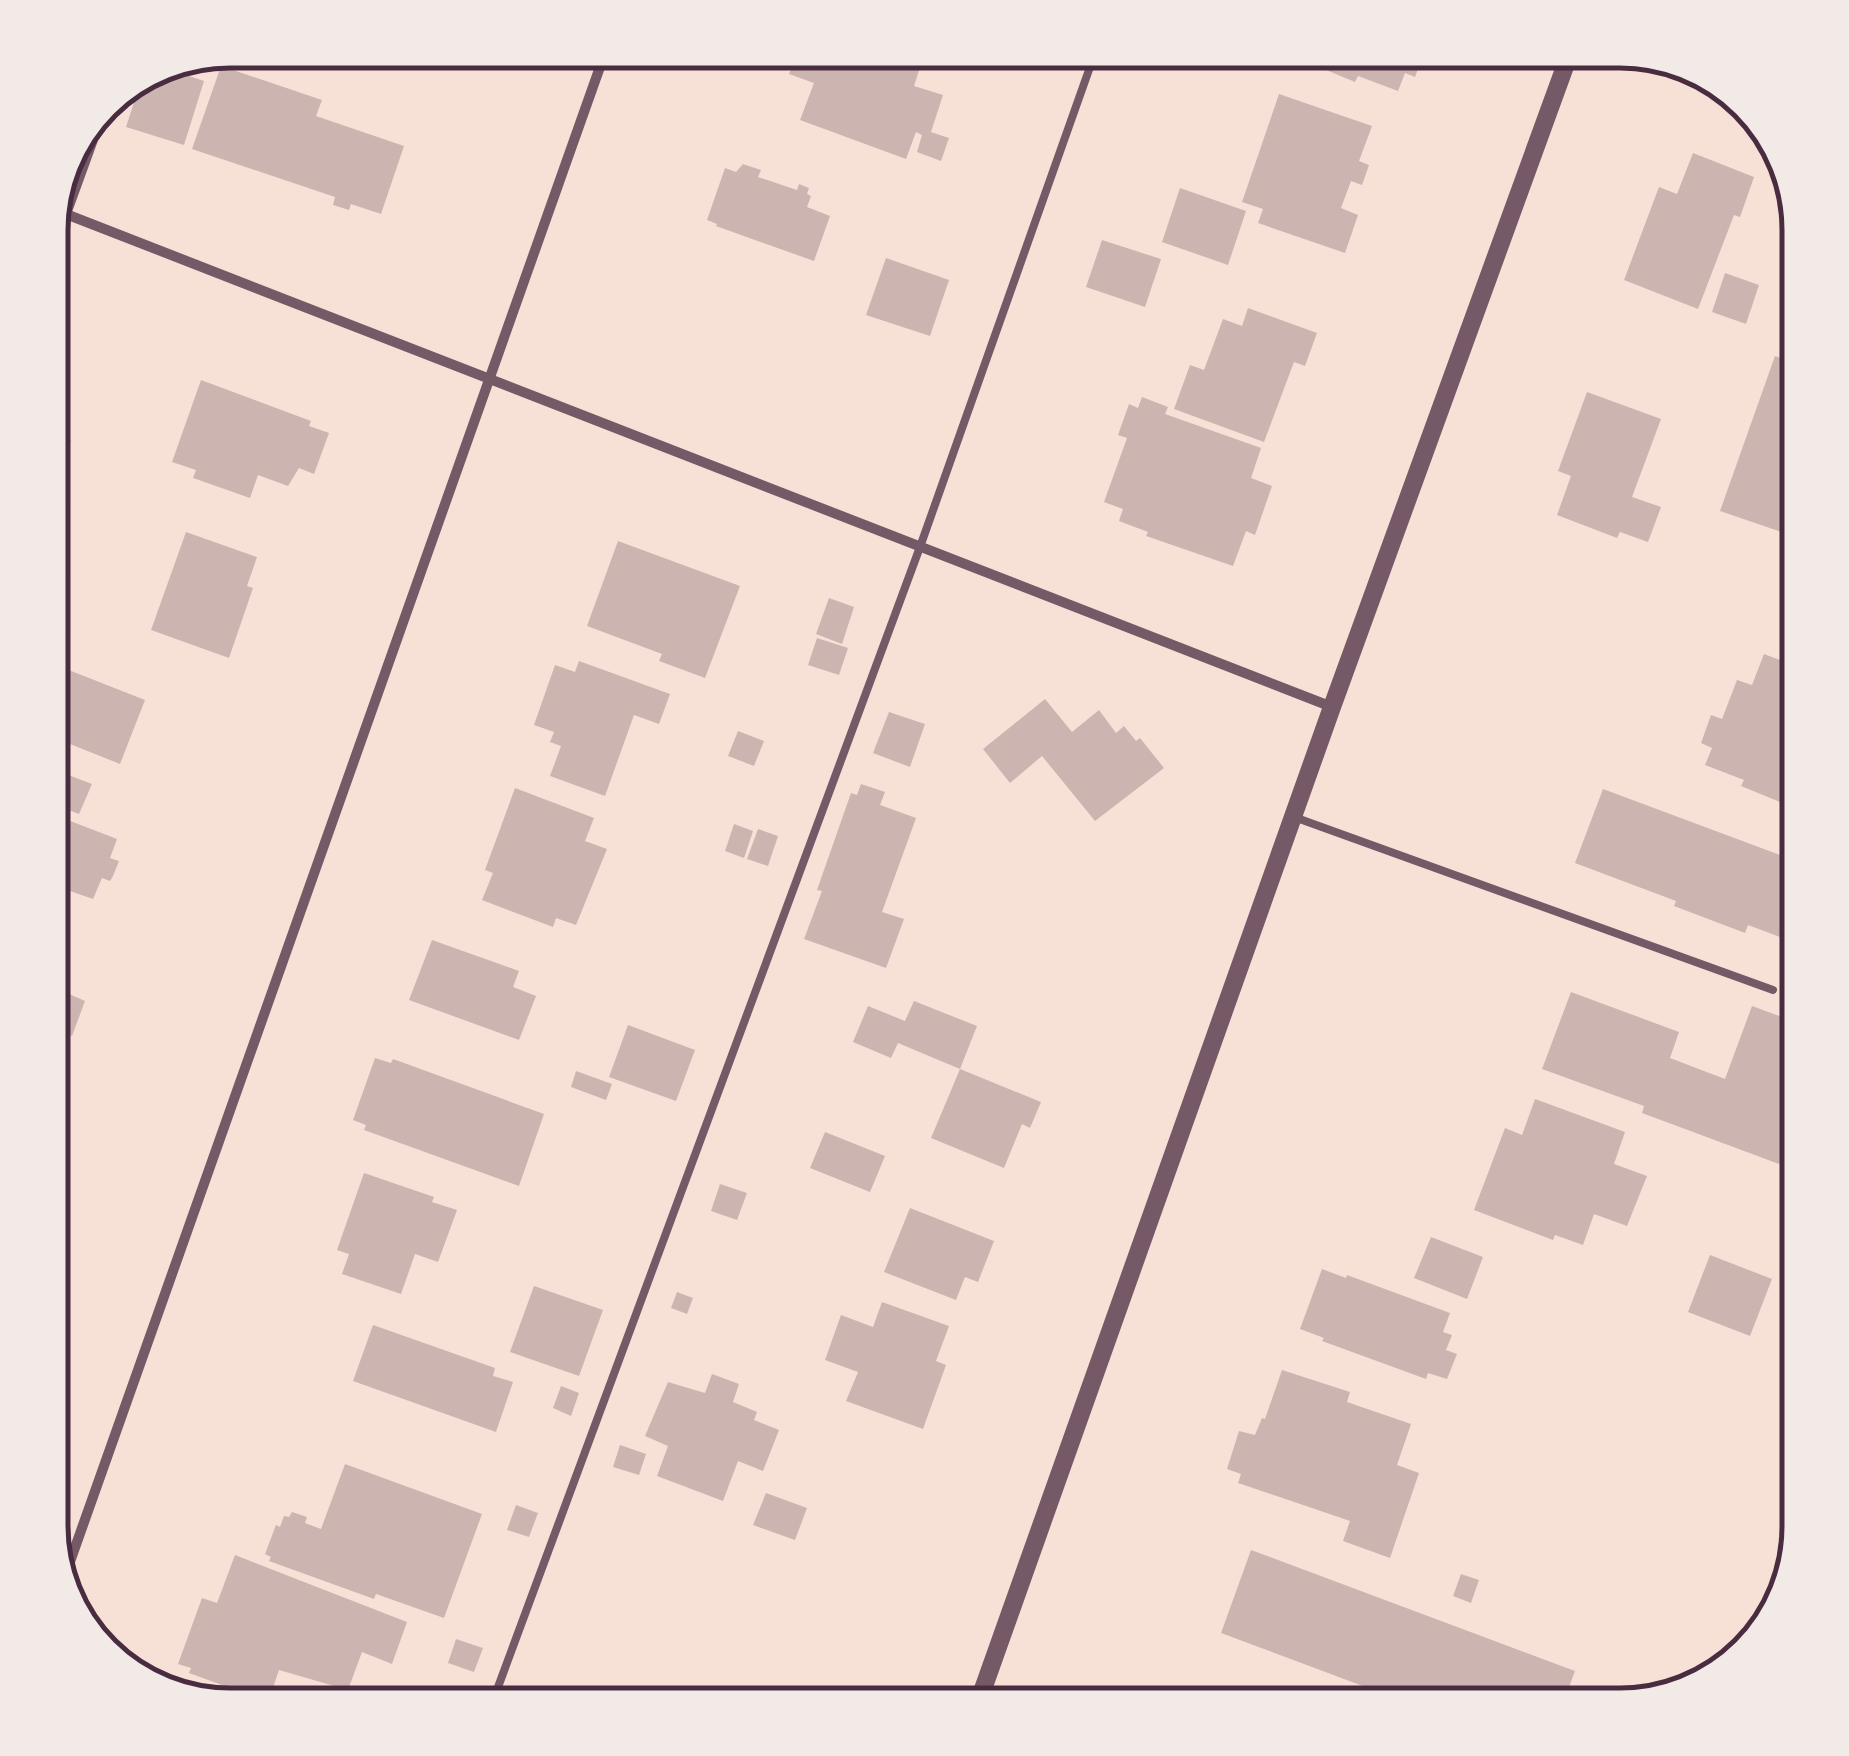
<svg xmlns="http://www.w3.org/2000/svg" width="1849" height="1756" viewBox="0 0 1849 1756" font-family="'PT Serif',serif">
<style>
.building{fill:#ccb4b1}
.lines{fill:none;stroke-linecap:round;stroke-linejoin:round}
.service{stroke:#755966;stroke-width:8}
.minor{stroke:#755966;stroke-width:10}
.tertiary{stroke:#755966;stroke-width:18}
.rim{fill:none;stroke:#4a2c40;stroke-width:5}
</style>
<rect width="100%" height="100%" fill="#f7e1d7"/>
<path class="building" d="M798,50L925,52L914,86L943,95L931,132L949,138L941,161L917,152L922,135L916,132L906,159L800,120L814,83L789,74Z
M1278,50H1425L1415,77L1405,73L1398,91L1358,76L1355,82Z
M221,66L322,100L316,116L404,146L381,214L351,204L349,210L333,205L335,197L192,149Z
M174,71L204,81L184,145L126,127L140,84Z
M1279,94L1372,126L1359,161L1369,165L1362,185L1351,181L1341,208L1358,215L1345,253L1258,223L1263,209L1242,202Z
M1693,153L1754,177L1740,217L1734,215L1698,309L1624,280L1659,187L1677,194Z
M743,164L761,170L758,177L797,190L799,184L809,188L807,194L811,196L807,207L830,216L814,261L716,226L717,224L707,220L725,168L736,172Z
M1180,188L1246,211L1228,265L1162,242Z
M1102,240L1161,259L1145,307L1086,287Z
M886,258L949,280L930,336L866,315Z
M1725,273L1759,285L1746,324L1712,312Z
M1248,308L1317,333L1305,366L1294,362L1264,442L1174,409L1190,365L1204,370L1223,319L1242,326Z
M1775,356L1799,364V538L1720,511Z
M201,380L311,421L309,426L329,433L314,474L299,468L288,486L258,475L250,498L193,478L196,470L172,462Z
M1587,392L1661,419L1632,497L1661,507L1648,542L1620,532L1617,538L1557,515L1571,476L1558,471Z
M1142,397L1168,407L1165,414L1261,448L1251,478L1272,486L1255,535L1246,531L1233,566L1146,536L1148,532L1119,521L1123,509L1104,502L1127,438L1118,435L1129,404L1138,408Z
M50,434L71,440L65,461L50,457Z
M186,532L257,557L247,586L253,588L229,658L151,630Z
M618,541L740,586L705,678L659,661L662,654L587,626Z
M829,598L854,607L842,644L816,634Z
M817,638L848,648L839,675L808,665Z
M1764,654L1799,667V781L1794,792L1785,788L1780,802L1741,786L1744,780L1705,765L1712,748L1701,743L1711,715L1722,719L1737,680L1752,685Z
M579,661L670,694L659,724L634,715L605,796L550,776L561,746L550,742L554,732L534,725L555,665L575,672Z
M50,667L60,671L61,667L145,700L120,764L50,736Z
M1045,699L1072,732L1099,710L1116,733L1124,726L1136,741L1140,738L1164,768L1095,821L1042,756L1010,783L983,749Z
M889,712L925,724L910,767L873,753Z
M738,731L764,741L754,766L728,756Z
M50,768L92,784L79,814L50,803Z
M861,784L885,792L880,805L916,818L882,912L904,919L886,968L804,939L822,891L817,890L851,793L857,795Z
M515,788L594,818L585,841L607,849L576,925L556,918L553,927L482,900L493,873L485,870Z
M1603,789L1799,862V944L1748,925L1745,933L1674,906L1676,901L1575,863Z
M50,819L64,824L65,819L117,839L110,858L119,861L113,876L110,881L102,878L93,899L50,884Z
M734,824L753,831L744,858L725,851Z
M758,829L778,836L768,866L747,859Z
M432,940L519,971L513,987L536,996L519,1040L409,1000Z
M50,983L70,990L69,994L85,1001L72,1036L55,1030L51,1043Z
M1571,992L1679,1032L1670,1058L1725,1079L1752,1006L1799,1023V1111L1779,1164L1642,1113L1644,1106L1542,1069Z
M914,1001L977,1026L960,1069L898,1043L891,1058L853,1042L868,1006L905,1021Z
M628,1025L695,1050L676,1101L609,1077Z
M375,1058L391,1063L393,1059L544,1114L519,1186L364,1130L366,1125L353,1120Z
M960,1069L1041,1102L1030,1128L1022,1124L1004,1168L931,1138Z
M576,1071L612,1084L606,1100L571,1087Z
M1535,1099L1625,1132L1614,1164L1647,1176L1627,1226L1594,1214L1583,1245L1555,1235L1553,1240L1474,1210L1505,1128L1522,1135Z
M825,1132L885,1156L870,1192L810,1168Z
M364,1173L434,1197L432,1202L457,1210L438,1262L415,1254L401,1294L342,1274L349,1254L337,1250Z
M720,1184L747,1193L737,1220L711,1211Z
M910,1208L994,1241L978,1282L965,1277L956,1300L884,1272Z
M1431,1237L1483,1257L1467,1299L1414,1278Z
M1710,1255L1772,1279L1750,1336L1688,1312Z
M1322,1269L1346,1278L1347,1275L1450,1313L1443,1332L1452,1335L1446,1350L1457,1354L1447,1379L1428,1373L1426,1379L1322,1341L1324,1338L1300,1329Z
M534,1286L603,1310L579,1376L510,1352Z
M677,1292L693,1298L687,1314L671,1308Z
M882,1302L949,1326L936,1361L946,1365L923,1429L846,1401L858,1372L825,1360L841,1315L873,1327Z
M373,1325L495,1368L493,1376L513,1382L496,1432L353,1381Z
M1282,1370L1350,1392L1347,1402L1411,1424L1397,1465L1419,1473L1390,1558L1343,1541L1350,1521L1238,1483L1241,1474L1227,1469L1239,1431L1255,1435L1262,1418L1265,1419Z
M712,1374L739,1384L733,1402L757,1412L754,1420L779,1430L763,1471L738,1461L723,1501L657,1476L668,1446L645,1436L668,1382L705,1393Z
M561,1386L579,1393L571,1416L553,1408Z
M620,1445L646,1454L639,1475L613,1467Z
M345,1464L482,1514L444,1618L376,1594L374,1599L269,1561L271,1557L265,1554L276,1525L280,1527L284,1516L289,1517L292,1512L307,1517L305,1523L321,1529Z
M766,1493L807,1508L795,1540L753,1525Z
M516,1505L538,1513L529,1537L507,1530Z
M1251,1550L1575,1671L1562,1706H1416L1221,1633Z
M235,1555L407,1622L392,1664L362,1652L348,1690L279,1670L268,1702L189,1673L191,1668L178,1664L202,1598L217,1603Z
M1461,1574L1479,1580L1471,1603L1453,1596Z
M456,1639L483,1648L474,1672L448,1663Z
M1153,1687L1202,1705V1706H1146Z"/>
<g class="lines">
<path class="service" d="M50,261L110,96
M1294,817L1773,990
M491,1706L920,547L1096,50"/>
<path class="minor" d="M53,209L1332,707
M66,1573L606,50"/>
<path class="tertiary" d="M977,1706L1332,707L1571,50"/>
</g>
<path d="M0 0H1849V1756H0ZM230 68H1620A162 162 0 0 1 1782 230V1526A162 162 0 0 1 1620 1688H230A162 162 0 0 1 68 1526V230A162 162 0 0 1 230 68Z" fill="#f1eae7" fill-rule="evenodd"/>
<path class="rim" d="M230 68H1620A162 162 0 0 1 1782 230V1526A162 162 0 0 1 1620 1688H230A162 162 0 0 1 68 1526V230A162 162 0 0 1 230 68Z"/>
</svg>
